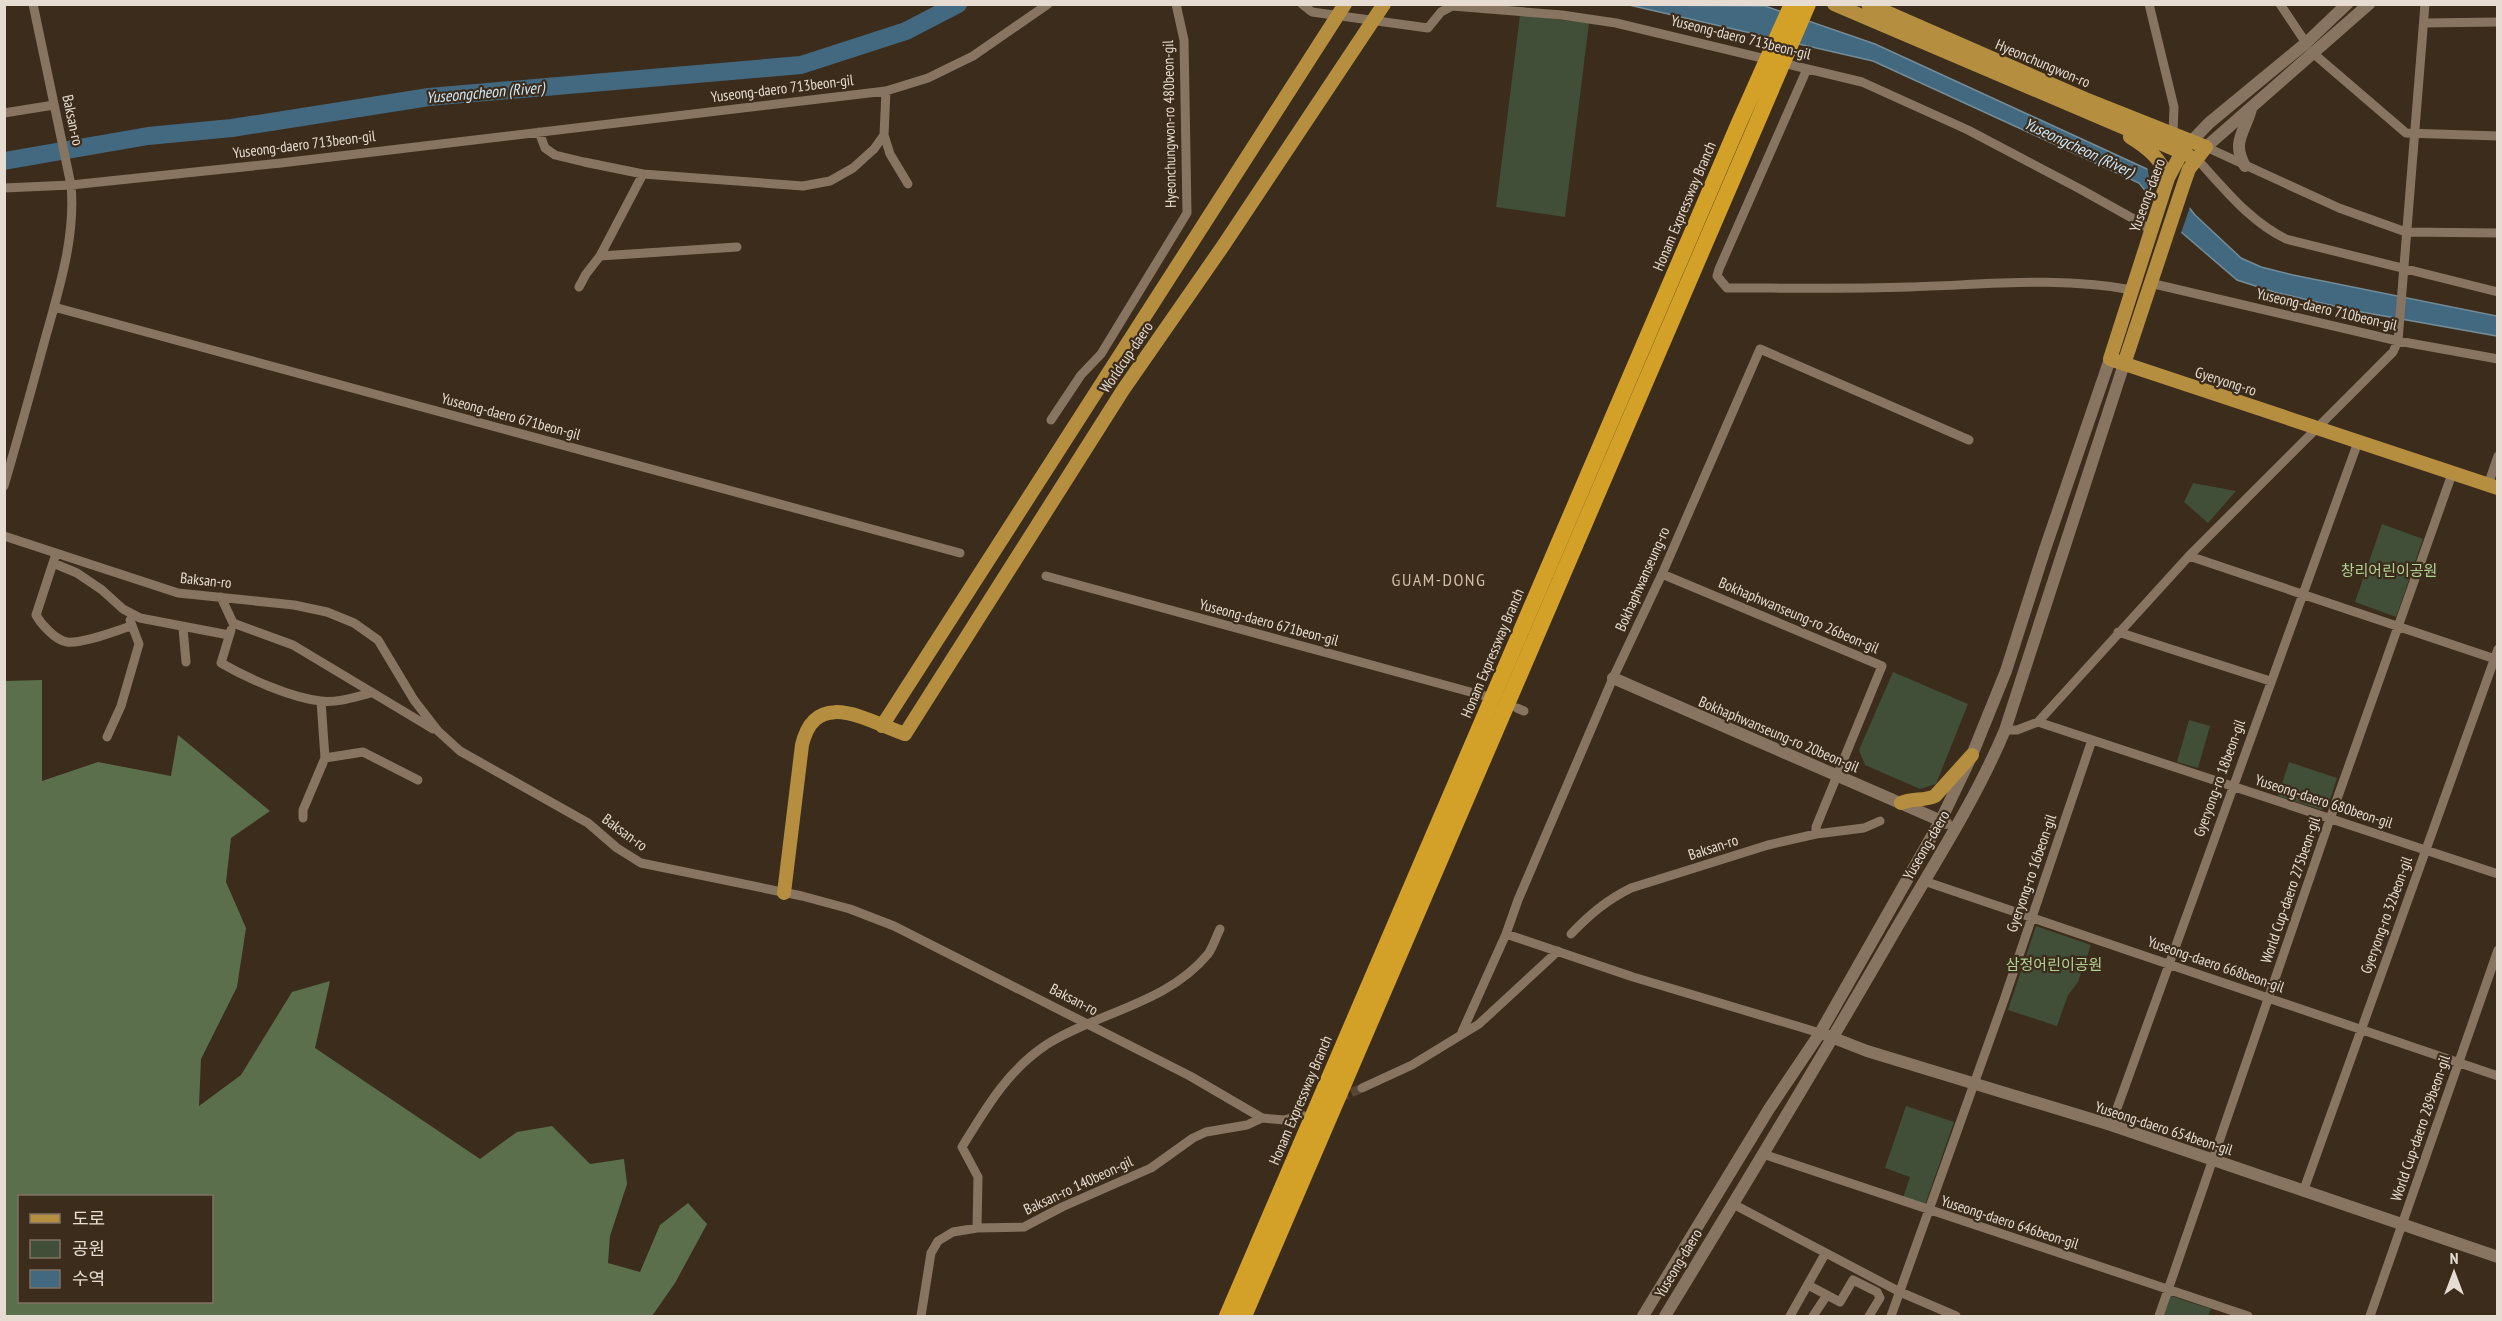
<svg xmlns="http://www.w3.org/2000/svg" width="2502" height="1321" viewBox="0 0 2502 1321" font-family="'PT Sans Narrow','Noto Sans KR',sans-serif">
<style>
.green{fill:#414e38}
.forest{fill:#5c6f4d;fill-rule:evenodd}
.water{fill:#426980;stroke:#738c98;stroke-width:1.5}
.pier{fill:#3c2c1b}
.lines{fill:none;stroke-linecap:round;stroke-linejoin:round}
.river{stroke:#426980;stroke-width:18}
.street-tunnel{stroke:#564636;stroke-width:9;stroke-dasharray:9 4.5;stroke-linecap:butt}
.street{stroke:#877562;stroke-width:9}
.secondary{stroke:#877562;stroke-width:12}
.primary{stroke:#b58f3f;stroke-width:14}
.highway{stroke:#d4a128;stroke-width:16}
.labels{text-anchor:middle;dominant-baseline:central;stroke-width:4.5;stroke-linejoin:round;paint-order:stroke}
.street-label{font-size:15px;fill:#e6dcd1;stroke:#3c2c1b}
.park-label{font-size:15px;fill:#b1d297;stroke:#3c2c1b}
.water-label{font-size:16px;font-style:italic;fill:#cde7f7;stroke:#3c2c1b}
.quarter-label{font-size:18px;letter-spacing:1.5px;fill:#d0bca7;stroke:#3c2c1b}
</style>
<rect width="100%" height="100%" fill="#3c2c1b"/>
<path class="green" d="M1520,15L1589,23L1565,217L1496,207Z
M2193,483L2236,491L2208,523L2184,502Z
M2382,524L2423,539L2396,617L2355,602Z
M1893,672L1968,704L1936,784L1920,789L1865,765L1859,750Z
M2189,720L2210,726L2198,768L2177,762Z
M2289,762L2337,778L2328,806L2322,810L2278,796Z
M2036,926L2091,945L2078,982L2068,995L2057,1026L2008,1010Z
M1906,1106L1954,1122L1925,1205L1903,1198L1910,1177L1885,1168Z
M2168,1295L2211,1309L2208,1316H2162Z"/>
<path class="forest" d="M42,680V781L98,762L171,776L178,735L270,811L231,838L226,882L246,928L237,987L201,1059L199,1106L241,1075L292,992L330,981L315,1048L480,1159L517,1132L552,1126L590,1164L624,1159L627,1184L610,1236L608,1263L640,1272L660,1225L688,1203L707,1224L675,1283L652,1316H5V681ZM20,1196H212V1302H20Z"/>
<path class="water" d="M1629,5L1765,6L1875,44L2149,170L2178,193L2195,215L2241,258L2261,267L2293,275L2497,316V336L2356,311L2274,292L2237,280L2173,225L2139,183L1873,61Z"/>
<path class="pier" d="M2147,166L2180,191L2191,204L2180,236L2146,196L2150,182Z"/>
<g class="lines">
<path class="river" d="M4,161L148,136L232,128L429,97L801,65L906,31L958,4"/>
<path class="street-tunnel" d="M1339,1098L1362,1088"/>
<path class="street" d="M1302,4L1312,12L1428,28L1441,12L1452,6L1562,15L1616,23L1862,82L1968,130L2080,189L2141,223L2151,231
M2149,4L2174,107L2173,134
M2280,4L2306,43
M2424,23L2498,22
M2314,54L2406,133L2498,136
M1807,69L1719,269L1717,276L1727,288C1787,288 1848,289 1909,287C1982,285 2059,276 2132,290
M4,113L54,105
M539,132L545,148L555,155L584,162L643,174L803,186L830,181L853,168L874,149L884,135L886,91
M884,135L890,154L908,184
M2206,147L2339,208L2406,232L2498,233
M2196,158C2224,188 2249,221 2286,239L2498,292
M4,188L71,185L281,163L886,91L928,78L973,56L1048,4
M600,256L737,247
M2150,283L2398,341L2498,359
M579,287L586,274L600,256L643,174
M54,307L960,553
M1051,420L1081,375L1101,354L1187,213L1184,40L1176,4
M2488,485L2498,456
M4,486C18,438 31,391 44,343C58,292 76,238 71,185L33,4
M4,536L178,593L294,605L327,612L354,623L378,640L414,700L438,731L460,751L588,823L617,848L641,863L802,896L850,909L894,926L1190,1076L1262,1118L1284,1120L1302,1115
M56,554L53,563L77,573L102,590L123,609L140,618L229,635
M2189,556L2498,660
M53,563L36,615C41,624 55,640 67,642C83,644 115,631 131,626
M1662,574L1882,666L1816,827V834
M1046,576L1485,696
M221,597L233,623L293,645L433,729
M183,628L186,662
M231,630L221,663C247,678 291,698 321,701C338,703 355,697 371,693
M2118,632L2270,681
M1517,708L1524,711
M2038,722L2498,874
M2005,730H2017L2038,722L2189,556L2393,352L2398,341L2425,4
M107,737L121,706L139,644L130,620
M325,758L363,752L418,780
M303,818V810L325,758L321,701
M1924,881L2498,1076
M1506,934L1633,977L1820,1033
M1571,934C1590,914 1607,900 1631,888L1768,845L1816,834L1864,828L1880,821
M1462,1032L1506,934L1518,900L1613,678L1662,574L1760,349L1969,440
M1362,1088L1412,1065L1479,1024L1558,951
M2111,1125L2358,442
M1763,1154L2248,1316
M2303,1192L2498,649
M1733,1204L1900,1292L1956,1316
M977,1228L978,1177L962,1147C986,1108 1007,1071 1046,1045C1098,1012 1167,1004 1208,954C1213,947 1216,937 1220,929
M1808,1285L1840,1302L1853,1280L1877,1292L1880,1298L1869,1316
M921,1316L931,1253L938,1241L953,1232L977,1228L1024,1227L1062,1207L1151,1168L1193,1138L1206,1132L1247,1125L1262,1118
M1790,1316L1825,1254
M1813,1316L1827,1295
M1891,1316L2004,1000L2092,740
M2159,1316L2330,819L2452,474
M2370,1316L2498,950"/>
<path class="secondary" d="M2187,146L2209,123L2306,43L2347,4
M2206,147L2369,4
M2245,166C2231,142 2245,132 2251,109
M1613,678L1946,823
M1826,1035L1867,1051L2111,1125L2498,1257
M1643,1316L1769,1109L1820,1033L1941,820L1972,755L2006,671L2044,552L2110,359
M1665,1316C1743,1188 1821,1059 1896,929C1934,864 1976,799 2005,730L2124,364"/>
<path class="primary" d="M1834,4L2188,155
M1868,4L2085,99L2206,147L2189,169L2183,186L2124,364
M2130,137C2148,148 2160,158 2168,178
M2182,152L2168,178L2110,359L2498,488
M882,726L1345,4
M1901,803C1912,798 1924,801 1935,796L1972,755
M784,893L802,745C816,686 869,722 905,734L1123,390L1223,246L1384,4"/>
<path class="highway" d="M1227,1316L1739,123L1792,4
M1244,1316L1808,4"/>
</g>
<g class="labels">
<g class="street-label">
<text transform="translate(1741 37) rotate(14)">Yuseong-daero 713beon-gil</text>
<text transform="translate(2043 63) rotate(23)">Hyeonchungwon-ro</text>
<text transform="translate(782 88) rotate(-7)">Yuseong-daero 713beon-gil</text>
<text transform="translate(73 120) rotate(78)">Baksan-ro</text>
<text transform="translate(1169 124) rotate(-91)">Hyeonchungwon-ro 480beon-gil</text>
<text transform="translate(304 144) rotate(-7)">Yuseong-daero 713beon-gil</text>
<text transform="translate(2147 195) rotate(-70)">Yuseong-daero</text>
<text transform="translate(1684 206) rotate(-67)">Honam Expressway Branch</text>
<text transform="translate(2327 309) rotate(13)">Yuseong-daero 710beon-gil</text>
<text transform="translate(1126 357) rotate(-56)">Worldcup-daero</text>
<text transform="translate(2226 381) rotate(18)">Gyeryong-ro</text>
<text transform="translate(511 416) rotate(15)">Yuseong-daero 671beon-gil</text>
<text transform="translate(1642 579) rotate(-66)">Bokhaphwanseung-ro</text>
<text transform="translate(206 580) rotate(6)">Baksan-ro</text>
<text transform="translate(1799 615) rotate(23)">Bokhaphwanseung-ro 26beon-gil</text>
<text transform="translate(1269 622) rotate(15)">Yuseong-daero 671beon-gil</text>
<text transform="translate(1492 653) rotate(-67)">Honam Expressway Branch</text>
<text transform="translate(1779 734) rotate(23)">Bokhaphwanseung-ro 20beon-gil</text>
<text transform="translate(2219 778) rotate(-70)">Gyeryong-ro 18beon-gil</text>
<text transform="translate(2324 801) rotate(18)">Yuseong-daero 680beon-gil</text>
<text transform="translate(625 832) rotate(36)">Baksan-ro</text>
<text transform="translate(1926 845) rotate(-60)">Yuseong-daero</text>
<text transform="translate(1713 847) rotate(-18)">Baksan-ro</text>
<text transform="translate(2031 873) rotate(-71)">Gyeryong-ro 16beon-gil</text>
<text transform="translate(2290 890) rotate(-71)">World Cup-daero 275beon-gil</text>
<text transform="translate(2386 915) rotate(-70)">Gyeryong-ro 32beon-gil</text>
<text transform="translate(2216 964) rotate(19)">Yuseong-daero 668beon-gil</text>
<text transform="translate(1074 999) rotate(27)">Baksan-ro</text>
<text transform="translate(1300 1100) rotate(-67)">Honam Expressway Branch</text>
<text transform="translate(2164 1128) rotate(18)">Yuseong-daero 654beon-gil</text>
<text transform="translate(2420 1128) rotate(-71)">World Cup-daero 289beon-gil</text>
<text transform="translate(1078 1185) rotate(-25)">Baksan-ro 140beon-gil</text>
<text transform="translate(2010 1222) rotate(18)">Yuseong-daero 646beon-gil</text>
<text transform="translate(1678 1263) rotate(-59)">Yuseong-daero</text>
</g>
<g class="park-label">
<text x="2389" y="570">창리어린이공원</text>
<text x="2054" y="964">삼정어린이공원</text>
</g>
<g class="water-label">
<text transform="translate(485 92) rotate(-5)">Yuseongcheon (River)</text>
<text transform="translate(2079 147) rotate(25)">Yuseongcheon (River)</text>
</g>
<g class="quarter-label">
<text x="1439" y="579">GUAM-DONG</text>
</g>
</g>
<rect width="2502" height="1321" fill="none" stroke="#e6dcd1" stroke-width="12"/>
<rect x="18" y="1195" width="195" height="108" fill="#3c2c1b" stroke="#807264" stroke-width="1.5"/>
<rect x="30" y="1214" width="30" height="9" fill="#b58f3f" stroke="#807264" stroke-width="1.5"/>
<text x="72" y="1225" font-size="18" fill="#e6dcd1">도로</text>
<rect x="30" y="1240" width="30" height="18" fill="#414e38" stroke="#807264" stroke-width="1.5"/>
<text x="72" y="1255" font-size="18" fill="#e6dcd1">공원</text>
<rect x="30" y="1270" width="30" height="18" fill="#426980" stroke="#807264" stroke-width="1.5"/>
<text x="72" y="1285" font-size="18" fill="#e6dcd1">수역</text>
<g transform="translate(2454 1273)" stroke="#3c2c1b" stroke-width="4.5" paint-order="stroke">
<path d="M0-4.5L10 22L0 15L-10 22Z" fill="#e6dcd1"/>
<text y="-9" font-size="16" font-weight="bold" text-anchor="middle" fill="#e6dcd1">N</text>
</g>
</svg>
